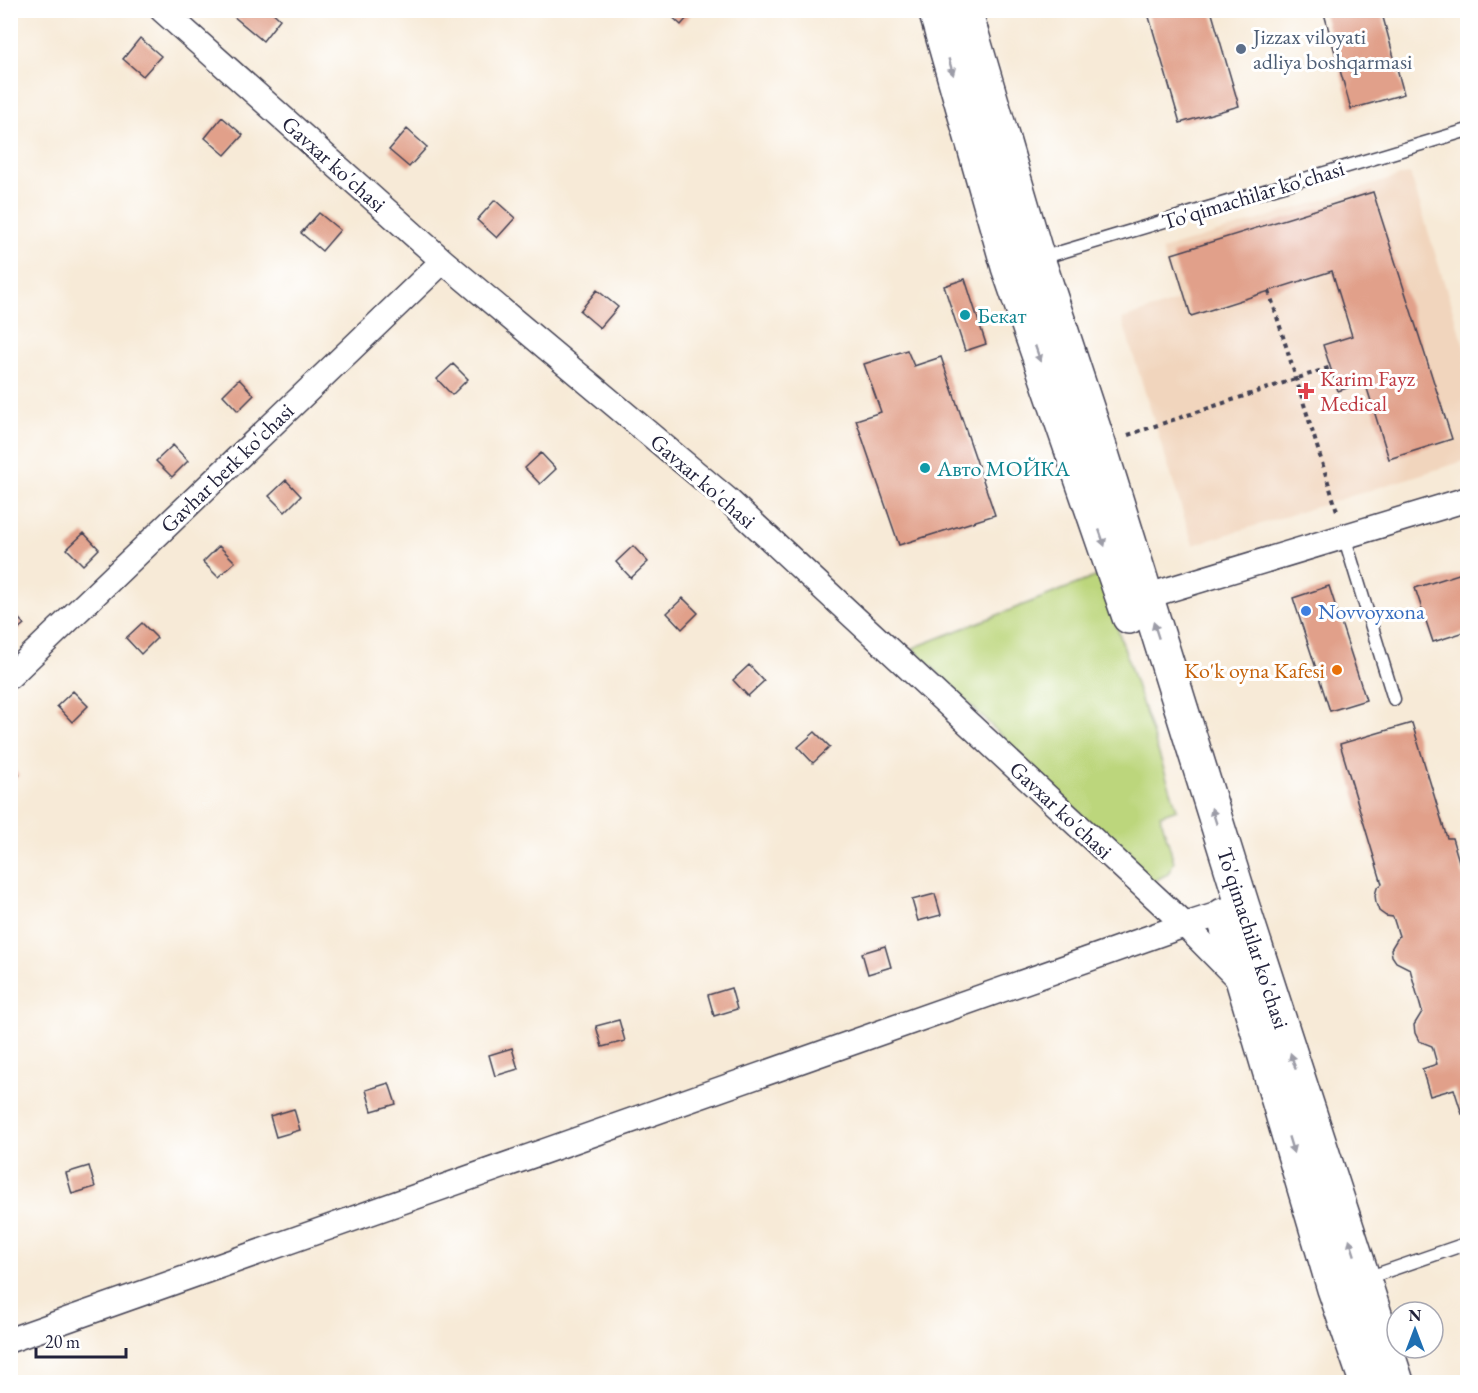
<svg xmlns="http://www.w3.org/2000/svg" width="1478" height="1393" viewBox="0 0 1478 1393" font-family="'EB Garamond',serif">
<style>
.built{fill:#f1d5bd}
.green{fill:#bcd67c;stroke:#6f7c5c;stroke-width:1.5}
.building{fill:#e1a08a}
.lines{fill:none;stroke-linecap:round;stroke-linejoin:round}
.service-casing{stroke:#424052;stroke-width:15}
.minor-casing{stroke:#424052;stroke-width:27}
.secondary-casing{stroke:#424052;stroke-width:36}
.path{stroke:#424052;stroke-width:4;stroke-dasharray:4.5 4.5;stroke-linecap:butt}
.service{stroke:#fff;stroke-width:12}
.minor{stroke:#fff;stroke-width:24}
.secondary{stroke:#fff;stroke-width:33}
.oneway{fill:#9c9ca7}
.service-dot{fill:#5c6f8a;stroke:#fff;stroke-width:2}
.culture-dot{fill:#0f9aa8;stroke:#fff;stroke-width:2}
.health-dot{fill:#e0444e;stroke:#fff;stroke-width:2}
.shop-dot{fill:#3f7fe0;stroke:#fff;stroke-width:2}
.food-dot{fill:#e8710a;stroke:#fff;stroke-width:2}
.labels{text-anchor:middle;dominant-baseline:central;stroke-width:6;stroke-linejoin:round;paint-order:stroke}
.service-label{font-size:22px;fill:#4e5e75;stroke:#fff;text-anchor:start}
.street-label{font-size:22px;fill:#22223b;stroke:#fff}
.culture-label{font-size:22px;fill:#0d838f;stroke:#fff;text-anchor:start}
.health-label{font-size:22px;fill:#be3a42;stroke:#fff;text-anchor:start}
.shop-label{font-size:22px;fill:#366cbe;stroke:#fff;text-anchor:start}
.food-label{font-size:22px;fill:#c56008;stroke:#fff;text-anchor:end}
</style>
<rect width="100%" height="100%" fill="#fff"/>
<filter id="ink" filterUnits="userSpaceOnUse"><feTurbulence type="fractalNoise" baseFrequency=".0167" numOctaves="2"/><feDisplacementMap in="SourceGraphic" scale="12" xChannelSelector="R" yChannelSelector="G"/><feConvolveMatrix kernelMatrix="1 2 1 2 8 2 1 2 1" color-interpolation-filters="sRGB"/></filter>
<filter id="wash" filterUnits="userSpaceOnUse"><feTurbulence type="fractalNoise" baseFrequency=".008" numOctaves="4" result="noise"/><feDisplacementMap in="SourceGraphic" scale="24" xChannelSelector="R" yChannelSelector="G"/><feGaussianBlur stdDeviation="1.35" result="paint"/><feColorMatrix in="noise" values="0 0 0 0 0 0 0 0 0 0 0 0 0 0 0 0 0 1.4 0 .05"/><feComposite in="paint" operator="in"/></filter>
<g filter="url(#wash)">
<rect width="100%" height="100%" fill="#f7ead7"/>
<path class="built" d="M1410,173L1467,356V460L1193,545L1122,319L1177,301L1162,250Z"/>
<path class="green" d="M1100,575L1177,809L1160,815L1174,862L1168,874L1150,883L913,648Z"/>
<g id="blocks">
<path class="building" d="M226,10H270L280,19L263,41Z
M665,10H694L681,25Z
M1147,10H1211L1239,106L1180,123Z
M1323,10H1381L1404,94L1351,109Z
M140,38L161,56L143,76L123,59Z
M222,117L243,135L225,155L205,138Z
M407,129L427,147L409,167L389,150Z
M1373,192L1452,439L1389,459L1365,382L1338,391L1323,345L1352,336L1332,271L1191,316L1172,254Z
M495,200L515,218L497,238L477,220Z
M319,213L340,230L322,251L301,233Z
M965,279L986,344L965,351L944,286Z
M597,290L618,307L600,328L580,311Z
M907,350L914,366L941,357L995,515L899,545L856,420L881,412L864,364Z
M453,364L468,379L452,395L437,379Z
M239,379L254,395L238,411L223,395Z
M173,445L188,461L172,477L156,461Z
M541,453L556,469L540,484L525,468Z
M286,480L301,496L285,512L269,496Z
M84,533L99,549L83,565L67,549Z
M219,546L235,562L218,577L203,562Z
M633,546L648,562L631,578L616,562Z
M1468,571V631L1433,642L1415,588Z
M1329,586L1366,700L1330,711L1293,598Z
M683,598L698,613L682,629L667,613Z
M10,610L24,624L10,636Z
M142,623L157,638L141,654L126,638Z
M749,665L764,681L748,696L733,680Z
M73,691L88,706L72,722L57,706Z
M1412,723L1447,838H1452L1468,891V1112L1462,1114L1454,1089L1430,1096L1422,1069L1437,1064L1432,1046L1419,1041L1415,1033L1414,1025L1422,1012L1410,969L1396,962L1392,956L1391,949L1399,936L1393,917L1386,916L1379,911L1376,903L1375,895L1377,888L1382,884L1340,744Z
M815,732L830,747L813,763L798,747Z
M10,766L19,775L10,783Z
M935,894L941,915L918,921L912,900Z
M885,946L891,967L868,974L862,953Z
M731,988L737,1009L714,1016L708,995Z
M619,1020L625,1041L602,1047L596,1026Z
M512,1048L518,1069L495,1076L489,1055Z
M389,1083L396,1104L372,1111L366,1090Z
M294,1109L300,1130L276,1137L270,1116Z
M89,1166L95,1187L72,1194L66,1173Z"/>
</g>
</g>
<g filter="url(#ink)">
<use href="#blocks" fill-opacity="0" stroke="#424052" stroke-width="1.5"/>
<g class="lines">
<defs>
<path id="service" d="M1038,259L1468,130
M1344,536L1394,699
M1364,1279L1468,1243"/>
<path id="minor" d="M162,10L443,261L727,499L1185,925L1238,908
M1131,601L1468,499
M10,676L443,261
M10,1340L1185,925L1242,983"/>
<path id="secondary" d="M935,10L1008,267L1129,617
M965,10L1038,259L1099,444L1243,907L1397,1382
M1223,915L1334,1289L1366,1382"/>
</defs>
<use href="#service" class="service-casing"/>
<use href="#minor" class="minor-casing"/>
<use href="#secondary" class="secondary-casing"/>
<path class="path" d="M1269,291L1337,511
M1128,435L1331,367"/>
<use href="#service" class="service"/>
<use href="#minor" class="minor"/>
<use href="#secondary" class="secondary"/>
</g>
<defs><path id="oneway-solid" d="M-6-.8H1V-3.2L6.5 0L1 3.2V.8H-6Z" transform="scale(1.5)"/></defs>
<g class="oneway">
<use href="#oneway-solid" transform="translate(951 67) rotate(74)"/>
<use href="#oneway-solid" transform="translate(1038 354) rotate(71)"/>
<use href="#oneway-solid" transform="translate(1102 538) rotate(71)"/>
<use href="#oneway-solid" transform="translate(1156 630) rotate(-108)"/>
<use href="#oneway-solid" transform="translate(1214 816) rotate(-108)"/>
<use href="#oneway-solid" transform="translate(1293 1061) rotate(-108)"/>
<use href="#oneway-solid" transform="translate(1291 1145) rotate(73)"/>
<use href="#oneway-solid" transform="translate(1352 1247) rotate(-108)"/>
</g>
</g>
<circle class="service-dot" cx="1241" cy="49" r="6"/>
<g class="culture-dot">
<circle cx="965" cy="315" r="6"/>
<circle cx="925" cy="468" r="6"/>
</g>
<path class="health-dot" d="M1303 382h6v6h6v6h-6v6h-6v-6h-6v-6h6z"/>
<circle class="shop-dot" cx="1306" cy="611" r="6"/>
<circle class="food-dot" cx="1337" cy="670" r="6"/>
<g class="labels">
<g class="service-label">
<text x="1253" y="36">Jizzax viloyati<tspan x="1253" dy="25">adliya boshqarmasi</tspan></text>
</g>
<g class="street-label">
<text transform="translate(334 164) rotate(42)">Gavxar ko'chasi</text>
<text transform="translate(1253 195) rotate(-17)">To'qimachilar ko'chasi</text>
<text transform="translate(227 468) rotate(-44)">Gavhar berk ko'chasi</text>
<text transform="translate(703 481) rotate(41)">Gavxar ko'chasi</text>
<text transform="translate(1061 810) rotate(43)">Gavxar ko'chasi</text>
<text transform="translate(1253 938) rotate(72)">To'qimachilar ko'chasi</text>
</g>
<g class="culture-label">
<text x="977" y="315">Бекат</text>
<text x="937" y="468">Авто МОЙКА</text>
</g>
<g class="health-label">
<text x="1320" y="378">Karim Fayz<tspan x="1320" dy="25">Medical</tspan></text>
</g>
<g class="shop-label">
<text x="1318" y="611">Novvoyxona</text>
</g>
<g class="food-label">
<text x="1325" y="670">Ko'k oyna Kafesi</text>
</g>
</g>
<rect width="1478" height="1393" fill="none" stroke="#fff" stroke-width="36"/>
<g transform="translate(1415 1330)"><circle r="28" fill="#ffffff" stroke="#a7a7b1" stroke-width="1.5"/>
<path d="M0-4.5L10 22L0 15L-10 22Z" fill="#1f6fb2"/>
<text y="-9" font-size="16" font-weight="bold" text-anchor="middle" fill="#22223b">N</text>
</g>
<path d="M36 1348v9h90v-9" fill="none" stroke="#22223b" stroke-width="3"/>
<text x="45" y="1348" font-size="18" fill="#22223b" stroke="#ffffff" stroke-width="4.5" paint-order="stroke">20 m</text>
</svg>
